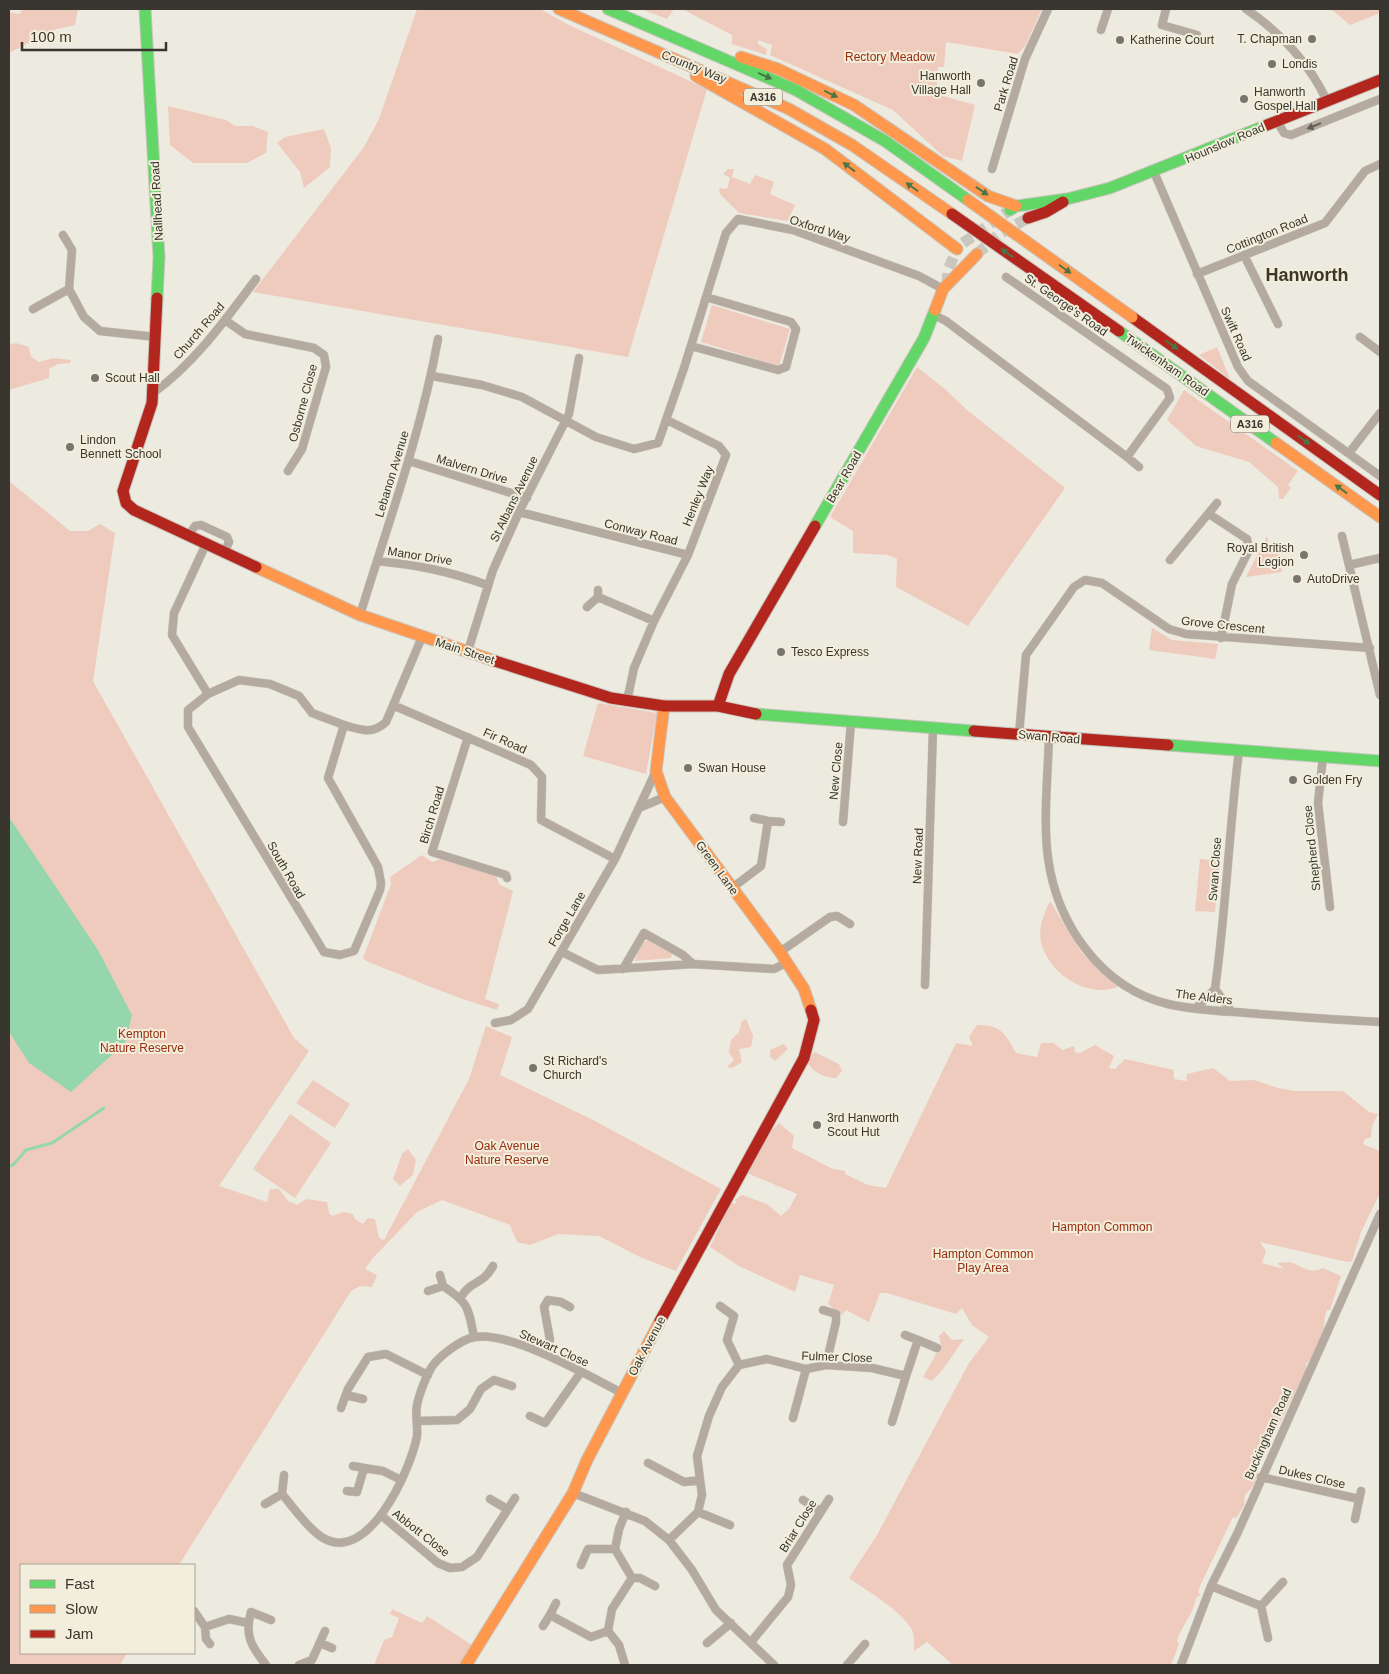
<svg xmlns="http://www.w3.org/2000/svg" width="1389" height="1674" viewBox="0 0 1389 1674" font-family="Arial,sans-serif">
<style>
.green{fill:#efcbbe}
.water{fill:#96d6ac}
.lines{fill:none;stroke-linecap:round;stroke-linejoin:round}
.stream{stroke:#96d6ac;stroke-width:3}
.secondary-tunnel{stroke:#c9c6bd;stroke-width:11;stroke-dasharray:11 5.5;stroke-linecap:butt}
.street-casing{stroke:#c8c5bd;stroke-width:9}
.fast-casing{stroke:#c8c5bd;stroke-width:13}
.slow-casing{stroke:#c8c5bd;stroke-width:13}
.jam-casing{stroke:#c8c5bd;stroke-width:13}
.street{stroke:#b4aa9f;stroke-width:8}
.fast{stroke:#63d668;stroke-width:11}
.slow{stroke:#ff974d;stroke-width:11}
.jam{stroke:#b3261e;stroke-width:11}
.slow-bridge-casing{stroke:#c8c5bd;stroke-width:13;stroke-linecap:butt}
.jam-bridge-casing{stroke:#c8c5bd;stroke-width:13;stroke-linecap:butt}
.slow-bridge{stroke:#ff974d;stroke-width:11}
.jam-bridge{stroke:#b3261e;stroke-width:11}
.oneway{fill:#497646}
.oneway2{fill:#635f56}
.poi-dot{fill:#77756d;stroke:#f2eedb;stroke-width:2}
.labels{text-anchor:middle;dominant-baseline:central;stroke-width:4;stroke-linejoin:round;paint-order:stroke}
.shield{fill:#f2eedb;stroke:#706d63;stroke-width:1}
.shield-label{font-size:11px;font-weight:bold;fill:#38362f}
.poi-label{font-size:12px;fill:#38362f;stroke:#f2eedb;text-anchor:start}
.park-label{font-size:12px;fill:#982b0d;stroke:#f2eedb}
.street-label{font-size:12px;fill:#38362f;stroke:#f2eedb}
.district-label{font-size:18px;font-weight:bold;fill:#3b3728;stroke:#f2eedb}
</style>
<rect width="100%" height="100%" fill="#edeae0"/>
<path class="green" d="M23,9H78L75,25L53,30L9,53V12L19,14Z
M417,9H540L569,25L707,89L628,357L253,292L364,147L379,119Z
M641,9H674L667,19Z
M682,9H1042L1025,46L1018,54L946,42L944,67H938L936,94L975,105L962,161L943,156L893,110L770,55L772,45L758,40V44L767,49L766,55L732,44V35Z
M1331,9H1380V13L1350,25Z
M168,106L226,120L235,126H253L268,132L266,153L247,163H193L170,145Z
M324,129L331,148L330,167L304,188L300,172L277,143L285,137Z
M728,169H734L732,177L750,184L755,175L774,182L770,194L795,205L788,221L739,213L720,194L719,188L727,189L730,178L723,174Z
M712,305L790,329L779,366L701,342Z
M16,343L29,347L31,357L39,362L53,358L71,360L70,363L58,364L49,369V378L9,390V345Z
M1217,347L1230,379L1199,355Z
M917,367L946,390L967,410L1065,488L968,626L896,587L897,559L888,555L853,553V531L830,517Z
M1184,390L1298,471L1288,485L1291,488L1283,499H1279L1278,487L1249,462L1196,446L1167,420Z
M9,481L70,531H88L100,524L115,533L93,681L294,1038L309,1051L219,1186L267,1202L270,1189H279L288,1201L297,1205L306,1199L327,1202L329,1213L332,1216L344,1212L353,1214L355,1219L363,1224L368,1218L375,1219L379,1238L384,1240L469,1079L486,1026L512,1037L500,1075L593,1120L721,1189L676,1271L640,1257L599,1236L558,1234L530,1245L517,1242L510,1225L442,1200L417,1212L372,1259L365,1269L377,1275L372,1287L360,1286L351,1291L179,1565H21V1653H127L120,1665H9Z
M1267,536L1270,545H1278L1282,572L1246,577Z
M1152,628L1172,640L1218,644L1215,659L1149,650Z
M598,703L657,713L646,774L583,756Z
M422,855L432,862L441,859L496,875L499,884L513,891L485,999L499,1004L497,1010C452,997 410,978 366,961L363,958L391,884L390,877Z
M1200,859L1220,861L1215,912L1195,911Z
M1050,901L1082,953L1120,986C1089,1000 1049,975 1041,942C1038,928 1044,913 1050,901Z
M648,940L672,954L671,958L635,961L640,944Z
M746,1019L753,1036L751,1047L739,1049L742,1062L732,1068L727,1067L734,1060L729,1053L731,1040L739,1032L742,1021Z
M977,1025C1001,1025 1005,1033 1016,1053L1037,1057L1041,1043H1053L1063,1050L1074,1046L1075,1052L1080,1053L1095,1045L1114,1056L1109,1068L1115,1069L1125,1059L1174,1070V1079L1186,1081L1187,1074L1213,1068L1230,1081L1254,1080L1278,1088L1295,1091H1343L1369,1112L1378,1114L1372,1126L1371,1137L1365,1139L1363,1144L1380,1151V1193L1361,1232L1352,1261L1347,1262L1260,1242L1266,1251L1262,1263L1284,1269L1277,1263C1280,1263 1286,1262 1289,1262C1302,1265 1308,1275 1323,1268L1341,1276L1330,1310H1327C1322,1321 1326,1330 1323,1341C1321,1350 1313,1357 1306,1364L1307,1375L1295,1392L1276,1431H1272L1262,1454L1265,1456L1256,1470C1259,1481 1253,1487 1245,1495L1244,1506L1236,1518L1233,1517L1200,1586L1198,1592L1200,1595L1196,1598C1194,1614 1181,1626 1177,1641L1179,1644L1171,1665H953L927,1642L914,1651C914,1643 915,1635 911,1628C899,1609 867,1591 849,1578L877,1535L969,1363L989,1337L972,1325L962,1308L956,1314L887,1293H880L869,1322L846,1310L842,1315L828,1304L834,1285L800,1275L795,1292L739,1266L710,1247L731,1203L737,1204L735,1200L742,1195L767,1204L781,1216L789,1209L797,1194L747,1173L765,1137L779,1123L794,1136L792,1148L833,1169L845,1171V1174L868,1185L886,1188L956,1043L973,1046L969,1037Z
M784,1044L788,1049L775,1061L770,1057V1050Z
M815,1052L839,1064L842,1071L836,1078C824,1078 813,1072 807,1062L809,1057Z
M313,1080L350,1104L335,1128L296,1103Z
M290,1114L331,1143L295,1198L253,1169Z
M408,1149L416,1160L413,1175L400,1186L393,1179L402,1154Z
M944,1331L952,1340L964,1339C953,1354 945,1369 932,1381L923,1377L941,1345L939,1336Z
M392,1609L422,1623L427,1616L475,1647L461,1665H374L384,1640L392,1637L399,1618L390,1614Z"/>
<path class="water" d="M9,817L98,950L132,1015L125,1043L71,1092L29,1063L9,1032Z"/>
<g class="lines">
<path class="stream" d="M9,1166L13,1165L26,1150L52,1143L104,1108"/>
<path class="secondary-tunnel" d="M963,243L1010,210
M977,254L998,235L1028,218
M947,284L948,270L957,249"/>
<defs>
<path id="street" d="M1166,9L1162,25L1197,35
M1246,9C1280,32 1310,64 1327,101
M1101,30L1108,9
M1277,121L1284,133L1291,135L1380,99
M992,169L1025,59L1048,9
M1154,172L1238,367L1248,381L1380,476
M63,235L72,250L69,289L84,317L100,331L156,337
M1244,255L1278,324
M1197,274L1325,223L1365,171L1380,164
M33,309L69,289
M934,315L946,321L1127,457L1170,398L1167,389L1006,277
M225,320L245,334L314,348L324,355L326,367L302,449L288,471
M1360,337L1380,352
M691,346L778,370L786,367L796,329L791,322L706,297
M432,376L482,385L522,397L596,437L634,449L658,443L684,368L726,233L738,219L793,230L919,276L943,289
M153,393C194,364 226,319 256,279
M667,420L719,446L726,455L688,555
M1349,453L1380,413
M1127,457L1139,467
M409,461L527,498
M519,512L688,555L654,621L634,668L627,701
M1209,514L1247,539L1249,550L1232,584L1221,638
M189,535L195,526L201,525L227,537L229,542L224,553
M1342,536L1380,695
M206,544L174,613L172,635L208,694
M1170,560L1217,503
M377,561C417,565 449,571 487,585
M1349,565L1380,558
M598,597L654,621
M587,607L598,597V590
M360,615C388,524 421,433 438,339
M468,651L493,570L519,512L569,414L579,358
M239,680L270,684L299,696L312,713L344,725L328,778L378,867L381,883L380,890L354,951L340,955L324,952L188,727V710L208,694Z
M395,706L531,765L542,777L541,820L615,859
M344,725C361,730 372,735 386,722L422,637
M1019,734L1026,655L1074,587L1085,580L1102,583L1169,629L1186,634L1370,648
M1049,736C1048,774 1043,821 1048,858C1057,924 1101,988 1168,1004C1197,1011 1229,1011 1259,1014C1299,1017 1340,1020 1380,1022
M468,737L432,852L506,875L507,878
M1323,757L1318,803L1330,907
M641,807L665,797
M754,818L768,821
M843,822L851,722
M732,888L761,866L768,821L781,822
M562,952L598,970L693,964L774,969L786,963
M780,952L830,917L837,916L850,924
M623,969L644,933L683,955L693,964
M925,985L933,728
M1196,1008L1215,989
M1231,1011L1215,989C1226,910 1229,830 1239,751
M495,1023L511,1020L528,1009L615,859L656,771
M440,1275L443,1286
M428,1291L443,1286C469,1303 468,1307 474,1337
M461,1297C472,1279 482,1286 493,1266
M720,1306L734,1316L727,1340L739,1365
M823,1310L836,1314V1322L826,1365
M905,1335L918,1340L906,1376
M918,1340L937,1348
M544,1354L550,1340L544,1307L548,1300L561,1302L570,1307
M346,1395L363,1399
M341,1408L348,1389L368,1357L386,1354L428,1375
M530,1416L545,1423L581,1372
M793,1418L806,1369
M417,1421L457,1420L470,1409L481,1389L494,1380L512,1386
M648,1463L684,1482L700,1480
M353,1466L364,1468
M1261,1477L1359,1499
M347,1491L357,1492L364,1468L383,1471L401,1480
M573,1493L645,1521L669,1540L692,1570L716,1610L774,1665
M282,1494L284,1475
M490,1499L507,1509
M803,1500L820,1511
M265,1504L282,1494C294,1508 305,1525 320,1536C367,1569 411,1469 417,1436C418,1426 415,1415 417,1405C419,1395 425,1379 430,1370C436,1358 461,1339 475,1337C511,1331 589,1376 622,1393
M698,1512L730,1525
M382,1516L438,1563L450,1568L462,1567L477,1557L515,1498
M1355,1519L1361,1491
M669,1540L698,1512L702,1495L697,1456L709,1416L722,1387L739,1365L767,1359L806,1369L826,1365L872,1368L906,1376L892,1422
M581,1565L588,1549H615
M632,1578H640L655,1586
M1211,1586L1261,1606L1283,1582
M556,1603L550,1615L591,1637L608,1631
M1261,1606L1268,1638
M194,1611L205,1627L229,1619L248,1623
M543,1626L550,1615
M205,1627L206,1639L210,1644
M751,1642L788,1597L791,1585L787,1565L829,1499
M320,1643L332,1648
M707,1643L731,1623
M266,1665C252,1647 244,1636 251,1612L271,1620
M299,1665L312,1660L325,1631
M625,1665L619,1645L608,1631L612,1609L632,1578L615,1549L619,1529L626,1512
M847,1665L865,1644
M1181,1665L1211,1586L1237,1534L1380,1214"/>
<path id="fast" d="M145,9L159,257L157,298
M608,9L796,90L885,141L968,200
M1010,210L1016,206L1067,199L1110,188L1267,125
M1119,331L1276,443
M815,526L924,338L935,310
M756,714L974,731
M1168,745L1380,761"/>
<path id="slow" d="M559,9L789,109L852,145L952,214
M741,57L778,69L854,105L988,196L1016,206
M696,76L825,149L957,249
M935,310L943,289L977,254
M1276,443L1380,517
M256,567L360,615L495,661
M664,706L656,771L665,797L780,952L804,989L811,1010
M466,1665L573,1493L587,1460L660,1321"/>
<path id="jam" d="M1267,125L1380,80
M1028,218L1046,212L1063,202
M157,298L152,403L123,491L126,503L134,510L256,567
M1132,317L1380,495
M495,661L611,698L664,706H718L756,714
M718,706L729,674L815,526
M974,731L1168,745
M660,1321L804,1058L814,1020L811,1010"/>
</defs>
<use href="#street" class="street-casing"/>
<use href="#fast" class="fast-casing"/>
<use href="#slow" class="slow-casing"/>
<use href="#jam" class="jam-casing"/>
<use href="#street" class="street"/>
<use href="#fast" class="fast"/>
<use href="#slow" class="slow"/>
<use href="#jam" class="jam"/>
<defs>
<path id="slow-bridge" d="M968,200L1132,317"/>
<path id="jam-bridge" d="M952,214L1119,331"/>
</defs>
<use href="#slow-bridge" class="slow-bridge-casing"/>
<use href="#jam-bridge" class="jam-bridge-casing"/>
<use href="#slow-bridge" class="slow-bridge"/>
<use href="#jam-bridge" class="jam-bridge"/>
</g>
<defs><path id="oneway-solid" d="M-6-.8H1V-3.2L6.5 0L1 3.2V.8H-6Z" transform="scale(1.25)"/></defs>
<g class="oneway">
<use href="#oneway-solid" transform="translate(765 76) rotate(24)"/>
<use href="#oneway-solid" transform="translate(831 94) rotate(26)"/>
<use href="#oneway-solid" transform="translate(849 167) rotate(-143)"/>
<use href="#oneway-solid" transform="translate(912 187) rotate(-145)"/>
<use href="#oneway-solid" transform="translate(982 191) rotate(34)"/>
<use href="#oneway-solid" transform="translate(1007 253) rotate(-145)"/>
<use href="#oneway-solid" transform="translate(1065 269) rotate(35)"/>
<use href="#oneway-solid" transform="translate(1172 345) rotate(36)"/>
<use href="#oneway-solid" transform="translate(1304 440) rotate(36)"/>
<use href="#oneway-solid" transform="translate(1341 489) rotate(-144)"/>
</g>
<use class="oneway2" href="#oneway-solid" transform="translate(1314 126) rotate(158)"/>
<g class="poi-dot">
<circle cx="1312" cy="39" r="5"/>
<circle cx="1120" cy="40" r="5"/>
<circle cx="1272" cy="64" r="5"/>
<circle cx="981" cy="83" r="5"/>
<circle cx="1244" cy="99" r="5"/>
<circle cx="95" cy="378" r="5"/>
<circle cx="70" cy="447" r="5"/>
<circle cx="1304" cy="555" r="5"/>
<circle cx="1297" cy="579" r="5"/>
<circle cx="781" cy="652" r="5"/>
<circle cx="688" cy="768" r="5"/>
<circle cx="1293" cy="780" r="5"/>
<circle cx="533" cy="1068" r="5"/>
<circle cx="817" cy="1125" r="5"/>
</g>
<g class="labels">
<g class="shield">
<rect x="744" y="88.5" width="38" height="17" rx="4"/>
<rect x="1231" y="415.5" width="38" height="17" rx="4"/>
</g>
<g class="shield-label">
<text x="763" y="97">A316</text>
<text x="1250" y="424">A316</text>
</g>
<g class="poi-label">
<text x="1302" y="39" text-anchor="end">T. Chapman</text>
<text x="1130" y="40">Katherine Court</text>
<text x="1282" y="64">Londis</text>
<text x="971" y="76" text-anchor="end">Hanworth<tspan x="971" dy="14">Village Hall</tspan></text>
<text x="1254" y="92">Hanworth<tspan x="1254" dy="14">Gospel Hall</tspan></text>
<text x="105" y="378">Scout Hall</text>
<text x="80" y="440">Lindon<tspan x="80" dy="14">Bennett School</tspan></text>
<text x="1294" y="548" text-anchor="end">Royal British<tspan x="1294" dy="14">Legion</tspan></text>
<text x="1307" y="579">AutoDrive</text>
<text x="791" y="652">Tesco Express</text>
<text x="698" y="768">Swan House</text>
<text x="1303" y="780">Golden Fry</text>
<text x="543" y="1061">St Richard's<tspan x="543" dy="14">Church</tspan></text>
<text x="827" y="1118">3rd Hanworth<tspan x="827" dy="14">Scout Hut</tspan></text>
</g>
<g class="park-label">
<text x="890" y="57">Rectory Meadow</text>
<text x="142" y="1034">Kempton<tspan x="142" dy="14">Nature Reserve</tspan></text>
<text x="507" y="1146">Oak Avenue<tspan x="507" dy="14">Nature Reserve</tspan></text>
<text x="1102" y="1227">Hampton Common</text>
<text x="983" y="1254">Hampton Common<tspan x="983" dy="14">Play Area</tspan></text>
</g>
<g class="street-label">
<text transform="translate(694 67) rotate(22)">Country Way</text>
<text transform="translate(1006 84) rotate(-73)">Park Road</text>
<text transform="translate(1225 143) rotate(-23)">Hounslow Road</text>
<text transform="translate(157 201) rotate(-93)">Nallhead Road</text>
<text transform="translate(820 229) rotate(18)">Oxford Way</text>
<text transform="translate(1267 234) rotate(-22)">Cottington Road</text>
<text transform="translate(1066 305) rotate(35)">St. George's Road</text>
<text transform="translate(199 331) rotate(-49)">Church Road</text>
<text transform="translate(1236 334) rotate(66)">Swift Road</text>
<text transform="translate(1167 365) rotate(35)">Twickenham Road</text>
<text transform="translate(303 403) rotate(-75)">Osborne Close</text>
<text transform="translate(472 469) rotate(17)">Malvern Drive</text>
<text transform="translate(392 474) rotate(-73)">Lebanon Avenue</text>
<text transform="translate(844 477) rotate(-60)">Bear Road</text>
<text transform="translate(698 496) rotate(-68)">Henley Way</text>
<text transform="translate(514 499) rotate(-64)">St Albans Avenue</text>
<text transform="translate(641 532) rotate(14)">Conway Road</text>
<text transform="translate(420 556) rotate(9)">Manor Drive</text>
<text transform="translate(1223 625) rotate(6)">Grove Crescent</text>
<text transform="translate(465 651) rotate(18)">Main Street</text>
<text transform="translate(1049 737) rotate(5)">Swan Road</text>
<text transform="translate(505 741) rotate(24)">Fir Road</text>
<text transform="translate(836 771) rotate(-85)">New Close</text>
<text transform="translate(432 815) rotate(-73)">Birch Road</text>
<text transform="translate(1312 848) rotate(-96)">Shepherd Close</text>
<text transform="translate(918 856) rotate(-88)">New Road</text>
<text transform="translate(717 868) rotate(54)">Green Lane</text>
<text transform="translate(1215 869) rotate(-86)">Swan Close</text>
<text transform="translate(286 870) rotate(60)">South Road</text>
<text transform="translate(567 919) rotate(-60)">Forge Lane</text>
<text transform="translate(1204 997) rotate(7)">The Alders</text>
<text transform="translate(647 1346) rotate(-62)">Oak Avenue</text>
<text transform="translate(554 1348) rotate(24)">Stewart Close</text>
<text transform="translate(837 1357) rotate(2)">Fulmer Close</text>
<text transform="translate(1268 1434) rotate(-66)">Buckingham Road</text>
<text transform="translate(1312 1477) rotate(13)">Dukes Close</text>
<text transform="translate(798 1526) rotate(-58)">Briar Close</text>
<text transform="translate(421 1533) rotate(38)">Abbott Close</text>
</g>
<g class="district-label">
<text x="1307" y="275">Hanworth</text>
</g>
</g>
<rect width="1389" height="1674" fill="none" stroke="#38362f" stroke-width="20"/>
<rect x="20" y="1564" width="175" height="90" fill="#f2eedb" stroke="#a8a496"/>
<rect x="30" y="1580" width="25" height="8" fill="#63d668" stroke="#a8a496"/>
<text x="65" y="1589" font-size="15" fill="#38362f">Fast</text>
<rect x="30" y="1605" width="25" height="8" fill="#ff974d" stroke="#a8a496"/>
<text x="65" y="1614" font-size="15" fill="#38362f">Slow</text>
<rect x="30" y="1630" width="25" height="8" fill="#b3261e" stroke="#a8a496"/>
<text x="65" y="1639" font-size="15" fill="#38362f">Jam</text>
<path d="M22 42v8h144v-8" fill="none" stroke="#38362f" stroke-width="2.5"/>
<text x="30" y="42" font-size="15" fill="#38362f" stroke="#f2eedb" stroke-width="4" paint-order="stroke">100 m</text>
</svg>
